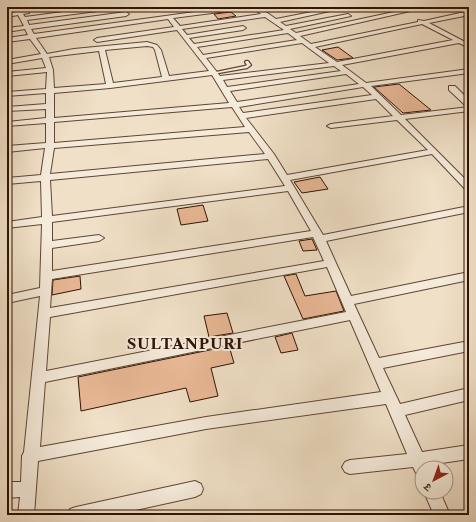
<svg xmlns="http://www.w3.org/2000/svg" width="476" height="522" viewBox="0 0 476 522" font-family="'Libre Caslon Text','Noto Serif Devanagari',serif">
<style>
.building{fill:#e9b896;stroke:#2f1204}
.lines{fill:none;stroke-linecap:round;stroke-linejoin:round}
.lane-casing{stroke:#5f4635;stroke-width:2.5}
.street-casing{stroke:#5f4635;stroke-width:2}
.lane{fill:#f5ebdb;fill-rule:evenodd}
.street{fill:#f5ebdb;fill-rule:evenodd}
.labels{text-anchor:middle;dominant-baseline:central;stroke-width:4;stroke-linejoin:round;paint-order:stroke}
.district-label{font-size:15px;font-weight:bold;letter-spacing:1px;fill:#2f1204;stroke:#f5ebdb}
</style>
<rect width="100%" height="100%" fill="#f0e0c7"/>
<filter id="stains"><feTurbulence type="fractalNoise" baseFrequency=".005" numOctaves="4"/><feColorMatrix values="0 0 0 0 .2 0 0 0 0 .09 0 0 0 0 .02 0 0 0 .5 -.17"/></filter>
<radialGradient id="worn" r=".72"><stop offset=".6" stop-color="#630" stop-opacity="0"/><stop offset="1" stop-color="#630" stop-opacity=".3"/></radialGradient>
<path class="building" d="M231,12L236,16L218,19L214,14Z
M338,47L353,58L337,60L322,50Z
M399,84L431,110L403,113L374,87Z
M320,177L328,189L302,193L294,182Z
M203,205L208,221L181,225L177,209Z
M312,239L317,250L303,251L299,241Z
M296,274L305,296L336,291L344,311L303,319L284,276Z
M80,276L81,289L52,295L53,280Z
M227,313L233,333L209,337L204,316Z
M292,333L298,350L281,353L275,337Z
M229,346L234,363L211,368L218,396L190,402L186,388L81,411L78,377Z"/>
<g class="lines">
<defs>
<path id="lane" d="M246,61H248L251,65L247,68L213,74L211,73L245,66L247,65L245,62Z"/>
<path id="street" d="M14,7H20L22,11H29V13L23,14L25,17L101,7H116L113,9L27,20L29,25L126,12L129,14L126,16L31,29L34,34L231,7H246L243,9L173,18L180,26L261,14L252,7H259L276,19L337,7H348L280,22L286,26L348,14L351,16L290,29L296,33L417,7H428L300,36L311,44L418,22V20L424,21L469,11V15L429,23L469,44V48L459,43L342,65L366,83L469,69V73L371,86L401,115L469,107V111L405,119L469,183V191L466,190L432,154L290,180L323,235L469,206V212L326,241L351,296L469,272V280L354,304L379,358L469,341V351L383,368L400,404L469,388V400L405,415L422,452L469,445V459L428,465L429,468H422V477L417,475L413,467L350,474L345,472L342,467L345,462L350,460L407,454L386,404L206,429L38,461L34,515H18L20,497L7,498V482H21L22,456L24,452L40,296L7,303V295L40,288L42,224L7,228V222L42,217L41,181L7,184V178L41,175L45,148L7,152V146L46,143V123L7,126V122L46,118V109L7,111V107L46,104V93L7,96V92L46,89L47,72L7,76V72L46,68L42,58L7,64V60L41,54L30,39L7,42V38L28,35L25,29L7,32V28L24,26L18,15L7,17V13L17,12ZM265,17L284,30L194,44L189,38L243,30L246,28L243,26L187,35L182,29ZM168,19L174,27L97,38L94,40L97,42L177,30L209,71L169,76L161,50L157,45L147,42L74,49L47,54L36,38ZM422,24L453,40L337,62L315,47ZM288,33L297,40L203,55L197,47ZM302,43L329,63L220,76L206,58ZM147,46L153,47L155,50L162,77L113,83L105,50ZM99,51L106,84L54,88L53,70L49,57ZM334,66L341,71L227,87L223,80ZM346,74L359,84L237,102L230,91ZM212,75L229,103L54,118V93L110,88ZM363,87L372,95L243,113L239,107ZM376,99L393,116L331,124L327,126L331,128L397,120L428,150L287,175L274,154L246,118ZM232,107L245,127L54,143V122ZM249,132L265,154L50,174L54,148ZM268,159L285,186L52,216L50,180ZM288,191L311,231L52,271V248L99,241L104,238L99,235L52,241V222ZM313,237L324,261L50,308L52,279ZM327,267L346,312L46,371L50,317ZM350,320L381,392L206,417L40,447L45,382Z
M449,86H455L469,100V106H466L449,90Z
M195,481L201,484L203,489L201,494L195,497L113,515H68L70,509L76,507Z
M424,492H440L450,515H434Z"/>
</defs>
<use href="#lane" class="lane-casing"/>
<use href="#street" class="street-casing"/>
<use href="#lane" class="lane"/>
<use href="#street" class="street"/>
</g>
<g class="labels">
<g class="district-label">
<text x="185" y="343">SULTANPURI</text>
</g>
</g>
<rect width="476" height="522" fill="none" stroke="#f0e0c7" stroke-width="24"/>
<rect x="8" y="8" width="460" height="506" fill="none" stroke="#2f1204" stroke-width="2"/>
<rect x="12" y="12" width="452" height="498" fill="none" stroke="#2f1204"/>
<g transform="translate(434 480) rotate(221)"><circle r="19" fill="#f5ebdb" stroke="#a69485"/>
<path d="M0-3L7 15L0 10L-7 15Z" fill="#8f2418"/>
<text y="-6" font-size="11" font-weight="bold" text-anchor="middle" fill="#2f1204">उ</text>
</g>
<rect width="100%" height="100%" filter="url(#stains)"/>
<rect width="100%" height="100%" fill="url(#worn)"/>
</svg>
